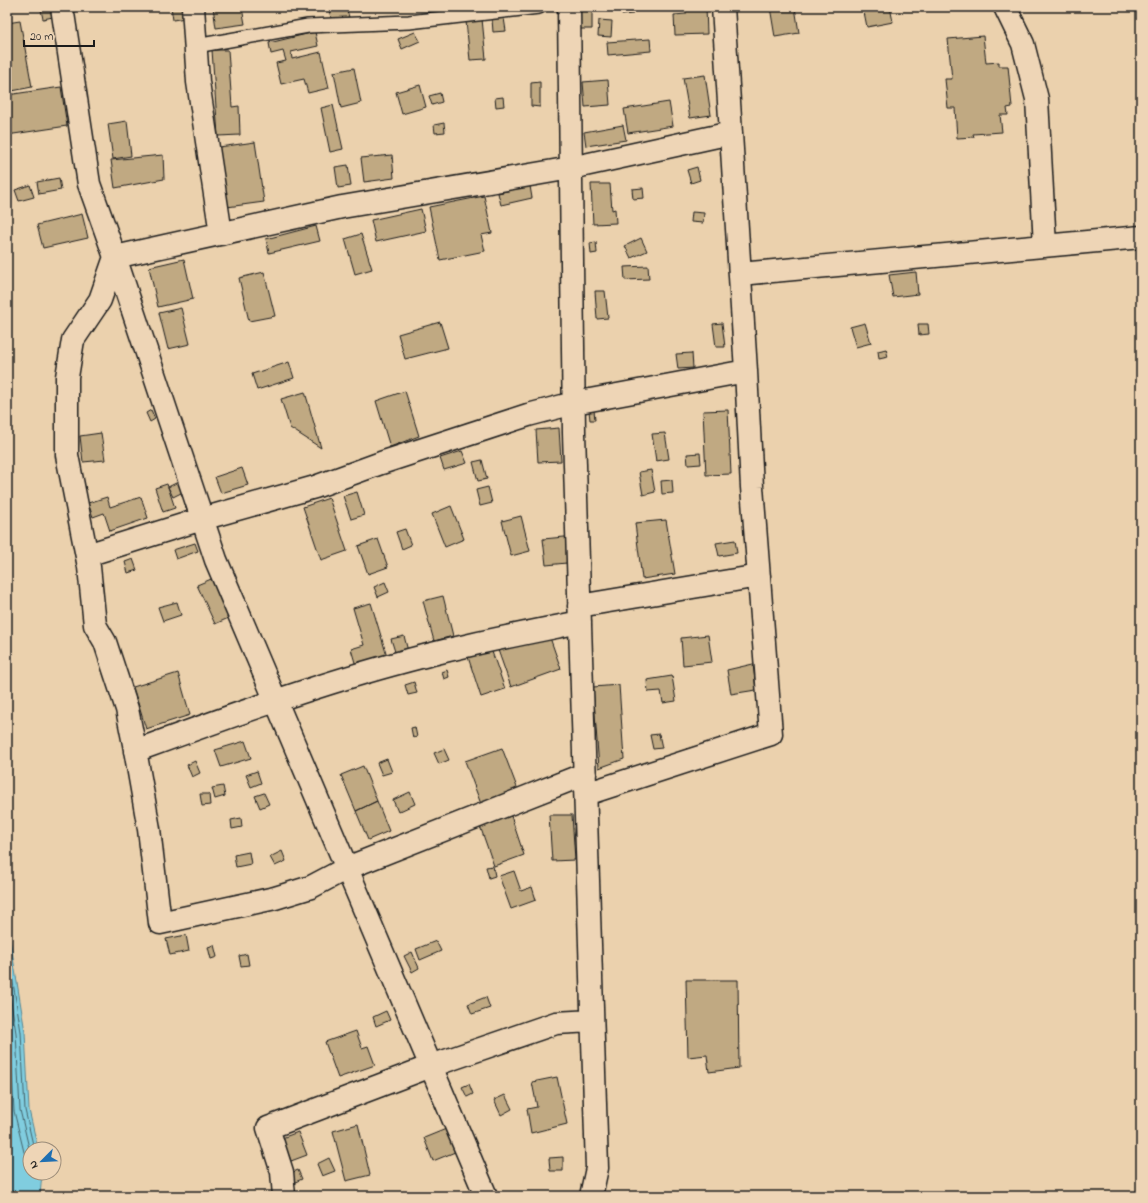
<svg xmlns="http://www.w3.org/2000/svg" width="1148" height="1203" viewBox="0 0 1148 1203" font-family="'Indie Flower',sans-serif">
<style>
.water{fill:#80cddf;stroke:#588691}
.lines{fill:none;stroke-linecap:round;stroke-linejoin:round}
.shore{stroke:#44636a;stroke-width:1}
.building{fill:#c0a982;stroke:#1c1c1c}
.service-casing{stroke:#1c1c1c;stroke-width:16}
.minor-casing{stroke:#1c1c1c;stroke-width:25}
.service{stroke:#eed5b6;stroke-width:13}
.minor{stroke:#eed5b6;stroke-width:22}
</style>
<rect width="100%" height="100%" fill="#ebd1ad"/>
<filter id="ink" filterUnits="userSpaceOnUse"><feTurbulence type="fractalNoise" baseFrequency=".025" numOctaves="2"/><feDisplacementMap in="SourceGraphic" scale="8" xChannelSelector="R" yChannelSelector="G"/><feConvolveMatrix kernelMatrix="1 2 1 2 8 2 1 2 1" color-interpolation-filters="sRGB"/></filter>
<g filter="url(#ink)">
<path class="water" d="M7,920L25,1032L29,1110L38,1149H30V1173H42L40,1196H7Z"/>
<g class="lines">
<path class="shore" d="M7,945L21,1032L25,1110L34,1149
M7,976L16,1033L20,1110L30,1152
M7,1014L10,1034L14,1111L24,1152L27,1158L30,1161"/>
</g>
<path class="building" d="M171,7H189L191,17L173,20Z
M213,7H239L240,9L242,8L245,24L216,28Z
M328,7H346L349,17L332,21Z
M428,7H436L437,17L429,18Z
M452,7L454,16L444,17L442,9Z
M580,7H602V10L592,11V29H579Z
M622,7H633V14L622,15Z
M686,7H706L707,34L675,35L674,15L686,14Z
M770,7H795L799,33L775,37Z
M863,7H890L893,22L867,27Z
M51,8L53,17L43,19L41,10Z
M504,18L506,31L493,32L492,19Z
M482,19L486,59L470,60L466,21Z
M599,20L612,21L611,37L598,36Z
M20,21L32,87L7,92V23Z
M315,32L318,46L291,52L292,59L321,52L329,88L308,93L304,79L281,84L276,63L286,61L283,51L271,54L269,43Z
M415,32L420,41L402,49L398,39Z
M983,36L986,63L999,62V66H1008L1012,107L1007,108L1008,115H1000L1002,132L973,134L974,137L957,138L955,108H948L945,79H952L948,39Z
M650,39L651,51L608,55L607,42Z
M212,50H228L232,107L239,106L240,135L218,136Z
M354,68L361,103L341,108L334,72Z
M705,75L711,115L690,118L683,78Z
M608,80L610,105L585,107L583,82Z
M540,82V107L531,106V83Z
M420,85L426,107L402,114L396,92Z
M61,87L67,126L7,135V95Z
M440,93L442,102L432,105L429,96Z
M503,97L504,106L496,107L495,98Z
M669,102L673,126L628,133L624,109Z
M333,105L343,149L330,152L321,108Z
M127,121L131,156L113,159L108,124Z
M444,123L445,132L435,133L434,125Z
M623,125L626,140L586,146L584,132Z
M255,142L264,202L227,207L219,147Z
M163,155L164,179L115,188L111,160Z
M392,155L394,178L364,182L361,158Z
M348,165L351,186L338,188L335,167Z
M697,167L700,180L691,183L687,170Z
M59,178L61,190L39,194L37,182Z
M591,184H610L612,210L615,209L616,223L593,224Z
M30,185L34,197L19,201L15,190Z
M530,186L532,198L501,205L498,193Z
M643,188L644,198L633,199L632,189Z
M484,196L492,233L481,235L485,251L440,260L429,207Z
M421,209L426,231L376,242L371,220Z
M692,212L704,213L703,223L691,222Z
M82,214L88,238L43,248L37,225Z
M316,226L320,241L269,253L266,239Z
M361,234L372,269L355,274L345,239Z
M641,238L647,251L631,258L625,246Z
M596,242L597,253L591,254L590,243Z
M184,259L193,299L158,307L149,267Z
M648,266L649,279L625,280L624,267Z
M264,272L275,316L249,321L239,278Z
M916,272L918,294L893,297L889,275Z
M595,291H605L608,318L597,319Z
M181,308L190,344L168,349L159,313Z
M440,322L448,348L405,359L398,334Z
M722,323L725,347H716L713,324Z
M865,323L871,343L856,347L850,327Z
M918,324H928L929,334L919,335Z
M886,349L888,357L879,359L878,351Z
M692,353L693,368L678,369L676,354Z
M289,362L294,378L257,390L252,374Z
M405,391L419,436L390,447L376,401Z
M305,392L321,448L290,428L281,399Z
M151,410L155,419L150,422L146,413Z
M594,410L595,420H590L589,411Z
M728,410L731,474L706,475L703,411Z
M559,428L561,461L538,462L536,430Z
M101,433L105,460L83,462L80,436Z
M665,433L669,459L656,461L652,434Z
M462,451L467,463L444,470L440,458Z
M700,453L701,464L688,465L687,454Z
M482,460L487,479L478,481L473,462Z
M242,468L248,485L221,493L215,477Z
M651,470L655,492L643,495L639,472Z
M672,480L673,493L662,494L661,481Z
M178,482L183,492L173,497L168,487Z
M167,484L175,508L163,512L155,488Z
M488,487L492,503L480,506L476,490Z
M357,492L364,515L351,519L343,496Z
M107,497L110,507L141,497L148,518L110,531L104,513L93,517L88,503Z
M329,498L347,551L321,560L303,507Z
M451,506L464,539L445,547L432,514Z
M521,516L530,551L511,556L502,521Z
M666,520L675,574L642,579L635,523Z
M405,529L411,545L402,549L396,532Z
M575,536L577,562L546,565L543,539Z
M378,539L388,567L368,574L358,546Z
M735,540L737,553L719,556L716,543Z
M195,543L198,551L176,559L173,550Z
M133,559L137,570L128,573L125,562Z
M216,577L233,616L215,624L197,585Z
M385,582L389,592L378,597L374,587Z
M443,596L453,636L434,641L423,601Z
M177,602L181,615L163,621L158,607Z
M371,603L387,656L356,666L351,649L364,645L353,608Z
M548,632L561,669L511,687L498,650Z
M708,635L712,662L683,665L681,638Z
M404,636L408,651L396,655L391,639Z
M491,649L505,689L481,697L468,657Z
M753,664L756,690L731,694L727,670Z
M447,670L449,677L444,679L442,672Z
M178,673L190,715L146,729L133,687Z
M672,676L676,701L663,703L661,691L648,692L647,680Z
M414,682L417,693L408,695L405,685Z
M619,685L624,759L599,768L593,687Z
M415,727L417,737L413,738L411,728Z
M659,734L662,748L653,749L650,735Z
M245,741L251,758L221,767L215,750Z
M502,748L518,790L481,804L465,761Z
M444,749L449,760L439,764L434,753Z
M387,759L392,772L382,775L377,763Z
M195,761L200,773L192,777L187,765Z
M363,766L377,801L356,811L341,775Z
M257,771L261,783L251,787L246,775Z
M223,786L225,796L215,799L212,788Z
M410,792L415,804L398,812L393,800Z
M264,793L269,804L260,808L255,796Z
M200,794H209L210,805L202,806Z
M377,801L389,831L368,840L356,811Z
M549,815H572L575,860L552,861Z
M511,816L524,855L494,866L480,826Z
M241,818L242,827L232,829L231,820Z
M282,851L286,861L275,866L270,857Z
M249,852L251,864L236,867L234,855Z
M493,866L495,876L489,878L486,867Z
M514,871L521,891L532,887L536,900L511,909L499,876Z
M186,935L189,951L170,955L166,939Z
M436,941L441,951L420,960L416,949Z
M214,945L217,957L211,959L208,947Z
M412,952L419,968L412,972L404,956Z
M247,954L249,965L241,966L239,956Z
M686,980H738L739,1068L709,1072L707,1055L688,1057Z
M486,997L490,1008L472,1014L468,1004Z
M386,1011L390,1020L376,1026L373,1017Z
M356,1031L362,1048L368,1046L375,1065L338,1078L325,1042Z
M557,1077L567,1124L531,1133L527,1109L537,1107L532,1082Z
M469,1084L473,1094L467,1097L462,1087Z
M505,1095L512,1109L501,1115L494,1100Z
M358,1124L370,1175L346,1181L333,1131Z
M451,1127L460,1150L433,1161L424,1138Z
M298,1132L307,1155L291,1161L282,1138Z
M563,1157V1171H550L549,1158Z
M329,1158L335,1171L322,1176L317,1164Z
M298,1170L302,1179L293,1183L289,1174Z"/>
<g class="lines">
<defs>
<path id="service" d="M196,46L308,26L409,22L539,7"/>
<path id="minor" d="M62,7L89,184L115,257L216,560L486,1196
M193,7L198,82L221,234
M569,7L574,433L597,1168L591,1196
M1005,7L1023,44L1037,99L1045,246
M740,274L1141,237
M87,555L202,519L315,487L381,463L528,415L574,403L746,371
M579,606L759,576
M135,751C220,720 304,689 391,665C453,647 517,635 580,622
M585,774L347,868L311,887L275,898L160,923L149,829L134,744L127,709L105,642L95,625L89,567L67,455V377L73,340L100,300L115,257L342,207L571,168L731,133
M586,794L771,734L752,487L746,371L723,7
M284,1196L282,1172L268,1128L431,1066L556,1023L592,1021"/>
</defs>
<use href="#service" class="service-casing"/>
<use href="#minor" class="minor-casing"/>
<use href="#service" class="service"/>
<use href="#minor" class="minor"/>
</g>
</g>
<rect width="1148" height="1203" fill="none" stroke="#eed5b6" stroke-width="24"/>
<rect x="12" y="12" width="1124" height="1179" fill="none" stroke="#1c1c1c" stroke-width="1.5" filter="url(#ink)"/>
<g transform="translate(42 1161) rotate(246)"><circle r="19" fill="#eed5b6" stroke="#9a8b78"/>
<path d="M0-3L7 15L0 10L-7 15Z" fill="#1f6fb2"/>
<text y="-6" font-size="11" font-weight="bold" text-anchor="middle" fill="#1c1c1c">N</text>
</g>
<path d="M24 40v6h70v-6" fill="none" stroke="#1c1c1c" stroke-width="2"/>
<text x="30" y="40" font-size="12" fill="#1c1c1c" stroke="#eed5b6" stroke-width="3" paint-order="stroke">20 m</text>
</svg>
